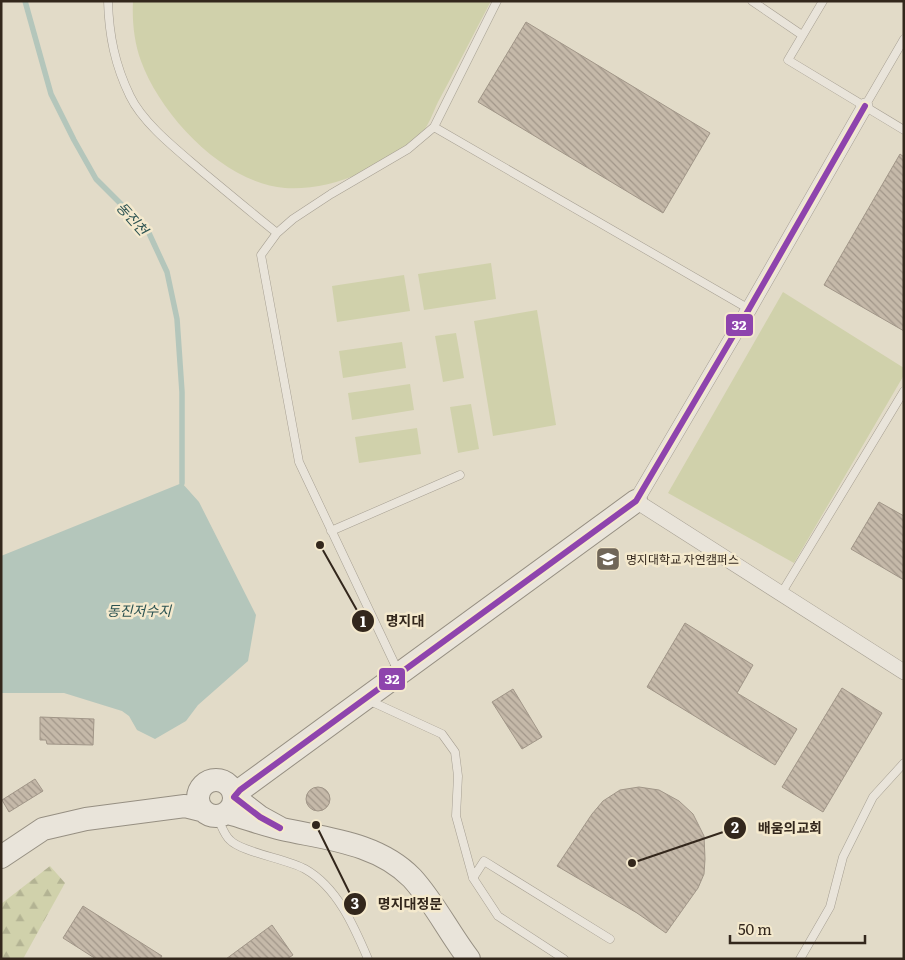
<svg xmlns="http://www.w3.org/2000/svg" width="905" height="960" viewBox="0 0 905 960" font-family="Literata,'Noto Sans KR',serif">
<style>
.forest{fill:url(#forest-firs)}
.park{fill:#d0d1ab}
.water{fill:#b4c6bb}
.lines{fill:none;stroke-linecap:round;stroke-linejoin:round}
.stream{stroke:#b4c6bb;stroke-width:5.5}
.building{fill:url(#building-back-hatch);stroke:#a19688}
.lane-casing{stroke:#a69f92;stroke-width:9}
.street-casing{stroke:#a69f92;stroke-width:16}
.secondary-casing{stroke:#968f82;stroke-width:24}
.lane{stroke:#e9e4da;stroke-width:8}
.street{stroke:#e9e4da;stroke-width:15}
.secondary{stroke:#e9e4da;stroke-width:22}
.bus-1-casing{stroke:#f4e9cd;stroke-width:10}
.bus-1{stroke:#8e44ad;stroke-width:6}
.labels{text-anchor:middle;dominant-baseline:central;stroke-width:5;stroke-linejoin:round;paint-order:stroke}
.poi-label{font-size:12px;fill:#33271c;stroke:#f4e9cd;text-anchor:start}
.water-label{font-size:14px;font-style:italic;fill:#2b5251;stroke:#f4e9cd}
.leader{fill:none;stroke:#33271c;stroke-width:2}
.callout-dot{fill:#33271c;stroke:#f4e9cd;stroke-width:2}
.mark-label{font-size:15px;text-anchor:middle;font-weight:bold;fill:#fff}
.callout-label{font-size:14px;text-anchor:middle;font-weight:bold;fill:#33271c;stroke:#f4e9cd;stroke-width:5;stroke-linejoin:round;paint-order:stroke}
.line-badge{stroke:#f4e9cd;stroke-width:2}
.badge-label{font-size:14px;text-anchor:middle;font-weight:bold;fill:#fff}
</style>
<defs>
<pattern id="forest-firs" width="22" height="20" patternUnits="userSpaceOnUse" patternTransform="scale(1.25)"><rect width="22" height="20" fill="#d0d1ab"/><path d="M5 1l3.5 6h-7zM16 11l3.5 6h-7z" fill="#b3b393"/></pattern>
<pattern id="building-back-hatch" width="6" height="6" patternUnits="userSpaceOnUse" patternTransform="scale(1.25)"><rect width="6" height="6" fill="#c5b9a9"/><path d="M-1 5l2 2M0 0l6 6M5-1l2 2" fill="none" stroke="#a19689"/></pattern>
</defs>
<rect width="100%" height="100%" fill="#e2dbc8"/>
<path class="forest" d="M50,866L65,883L23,959H1V904Z"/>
<path class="park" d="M133,1H491C473,35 456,69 438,102C433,112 428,128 420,135C385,167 333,191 285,188C224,183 161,116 141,61C134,42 132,21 133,1Z
M491,263L496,299L424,310L418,274Z
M404,275L410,311L337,322L332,286Z
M783,292L904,368V375L794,563L668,493Z
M537,310L556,425L493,436L474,321Z
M456,333L464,378L443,382L435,336Z
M402,342L406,368L343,378L339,351Z
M410,384L414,410L352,420L348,393Z
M471,404L479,449L458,453L450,407Z
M417,428L421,454L359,463L355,437Z"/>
<path class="water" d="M182,483L199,502L256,615L248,661L198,705L186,721L155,739L137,730L129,716L122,711L64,693H1V556Z"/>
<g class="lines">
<path class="stream" d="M25,1L51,94L74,140L96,179L148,231L167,272L177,319L182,392V483"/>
</g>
<path class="building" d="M526,22L710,133L663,213L478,102Z
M900,154L904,157V331L824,285Z
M879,502L904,516V580L851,549Z
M685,623L753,665L737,693L797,729L775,765L647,687Z
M842,688L882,713L823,812L782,787Z
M513,689L542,737L522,749L492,702Z
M40,717L94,719L93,745L47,744L46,740H40Z
M35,779L43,791L9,812L2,800Z
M639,787L659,790L679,801L693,814L704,836L705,859L704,874L698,888L666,933L637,913L557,866L592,814L603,801L620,790Z
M306 799a12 12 0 1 1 24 0a12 12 0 1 1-24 0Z
M83,906L162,956L160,959H96L63,938Z
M272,925L293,955L287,959H226Z"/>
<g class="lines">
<defs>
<path id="lane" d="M108,1C109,36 115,65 130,96C144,125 180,152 204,173C228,193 252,213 277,233
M752,1L802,35
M823,1L788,60L904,130
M865,106L904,39
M434,127L749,309
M331,531L460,475
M781,594L904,391
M398,671L299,462L261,255L277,233L293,219L331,194L408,149L434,127L497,1
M368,700L442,734L455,752L458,776L456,816L473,878L498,916L564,959
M217,817C221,824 224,835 230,840C241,852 287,859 305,869C337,887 354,926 368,959
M473,878L484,861L610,939
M800,959L830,907L843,857L873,797L904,763"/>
<path id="street" d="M865,106L749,309L636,501L904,672"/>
<path id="secondary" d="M198 798a18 18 0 1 1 36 0a18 18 0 1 1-36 0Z
M228,813C246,818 264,825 282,829C327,839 378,843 412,878C434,902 449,933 469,959
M280,828L260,817L234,797L240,790L636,501
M1,857L43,829L86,819L185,806L201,810"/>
</defs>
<use href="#lane" class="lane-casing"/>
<use href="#street" class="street-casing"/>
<use href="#secondary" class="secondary-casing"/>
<use href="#lane" class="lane"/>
<use href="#street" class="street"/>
<use href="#secondary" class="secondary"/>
<defs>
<path id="bus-1" d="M280,828L260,817L234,797L240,790L636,501L749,309L865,106"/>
</defs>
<use href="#bus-1" class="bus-1-casing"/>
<use href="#bus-1" class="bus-1"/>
</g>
<defs>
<symbol id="university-square" viewBox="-11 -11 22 22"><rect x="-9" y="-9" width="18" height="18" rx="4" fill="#706658" stroke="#f4e9cd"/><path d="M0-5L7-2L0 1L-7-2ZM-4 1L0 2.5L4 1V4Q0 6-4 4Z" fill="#fff"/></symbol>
</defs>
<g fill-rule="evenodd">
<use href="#university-square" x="594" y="545" width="28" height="28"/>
</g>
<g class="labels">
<g class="poi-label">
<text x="626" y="559">명지대학교 자연캠퍼스</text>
</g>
<g class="water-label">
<text transform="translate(133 218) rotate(48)">동진천</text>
<text x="139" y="610">동진저수지</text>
</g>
</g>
<path class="leader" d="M320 545L363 621M632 863L735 828M316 825L355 904"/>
<g class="callout-dot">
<circle cx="320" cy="545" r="5"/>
<circle cx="632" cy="863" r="5"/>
<circle cx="316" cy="825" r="5"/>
<circle cx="363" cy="621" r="12"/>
<circle cx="735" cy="828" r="12"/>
<circle cx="355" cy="904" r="12"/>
</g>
<g class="mark-label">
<text x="363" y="627">1</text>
<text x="735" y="833">2</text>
<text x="355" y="909">3</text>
</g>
<g class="callout-label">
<text x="405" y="626">명지대</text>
<text x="790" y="833">배움의교회</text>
<text x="410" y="909">명지대정문</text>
</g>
<g class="line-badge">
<rect x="725" y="313" width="29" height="24" rx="5" fill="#8e44ad"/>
<rect x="378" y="667" width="28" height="24" rx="5" fill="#8e44ad"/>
</g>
<g class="badge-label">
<text x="739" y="330">32</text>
<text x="392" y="684">32</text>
</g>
<rect width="905" height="960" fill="none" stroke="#33271c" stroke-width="5"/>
<path d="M730 935v8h135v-8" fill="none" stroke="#33271c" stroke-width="2.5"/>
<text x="738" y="935" font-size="15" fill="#33271c" stroke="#f4e9cd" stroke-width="4" paint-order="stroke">50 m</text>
</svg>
